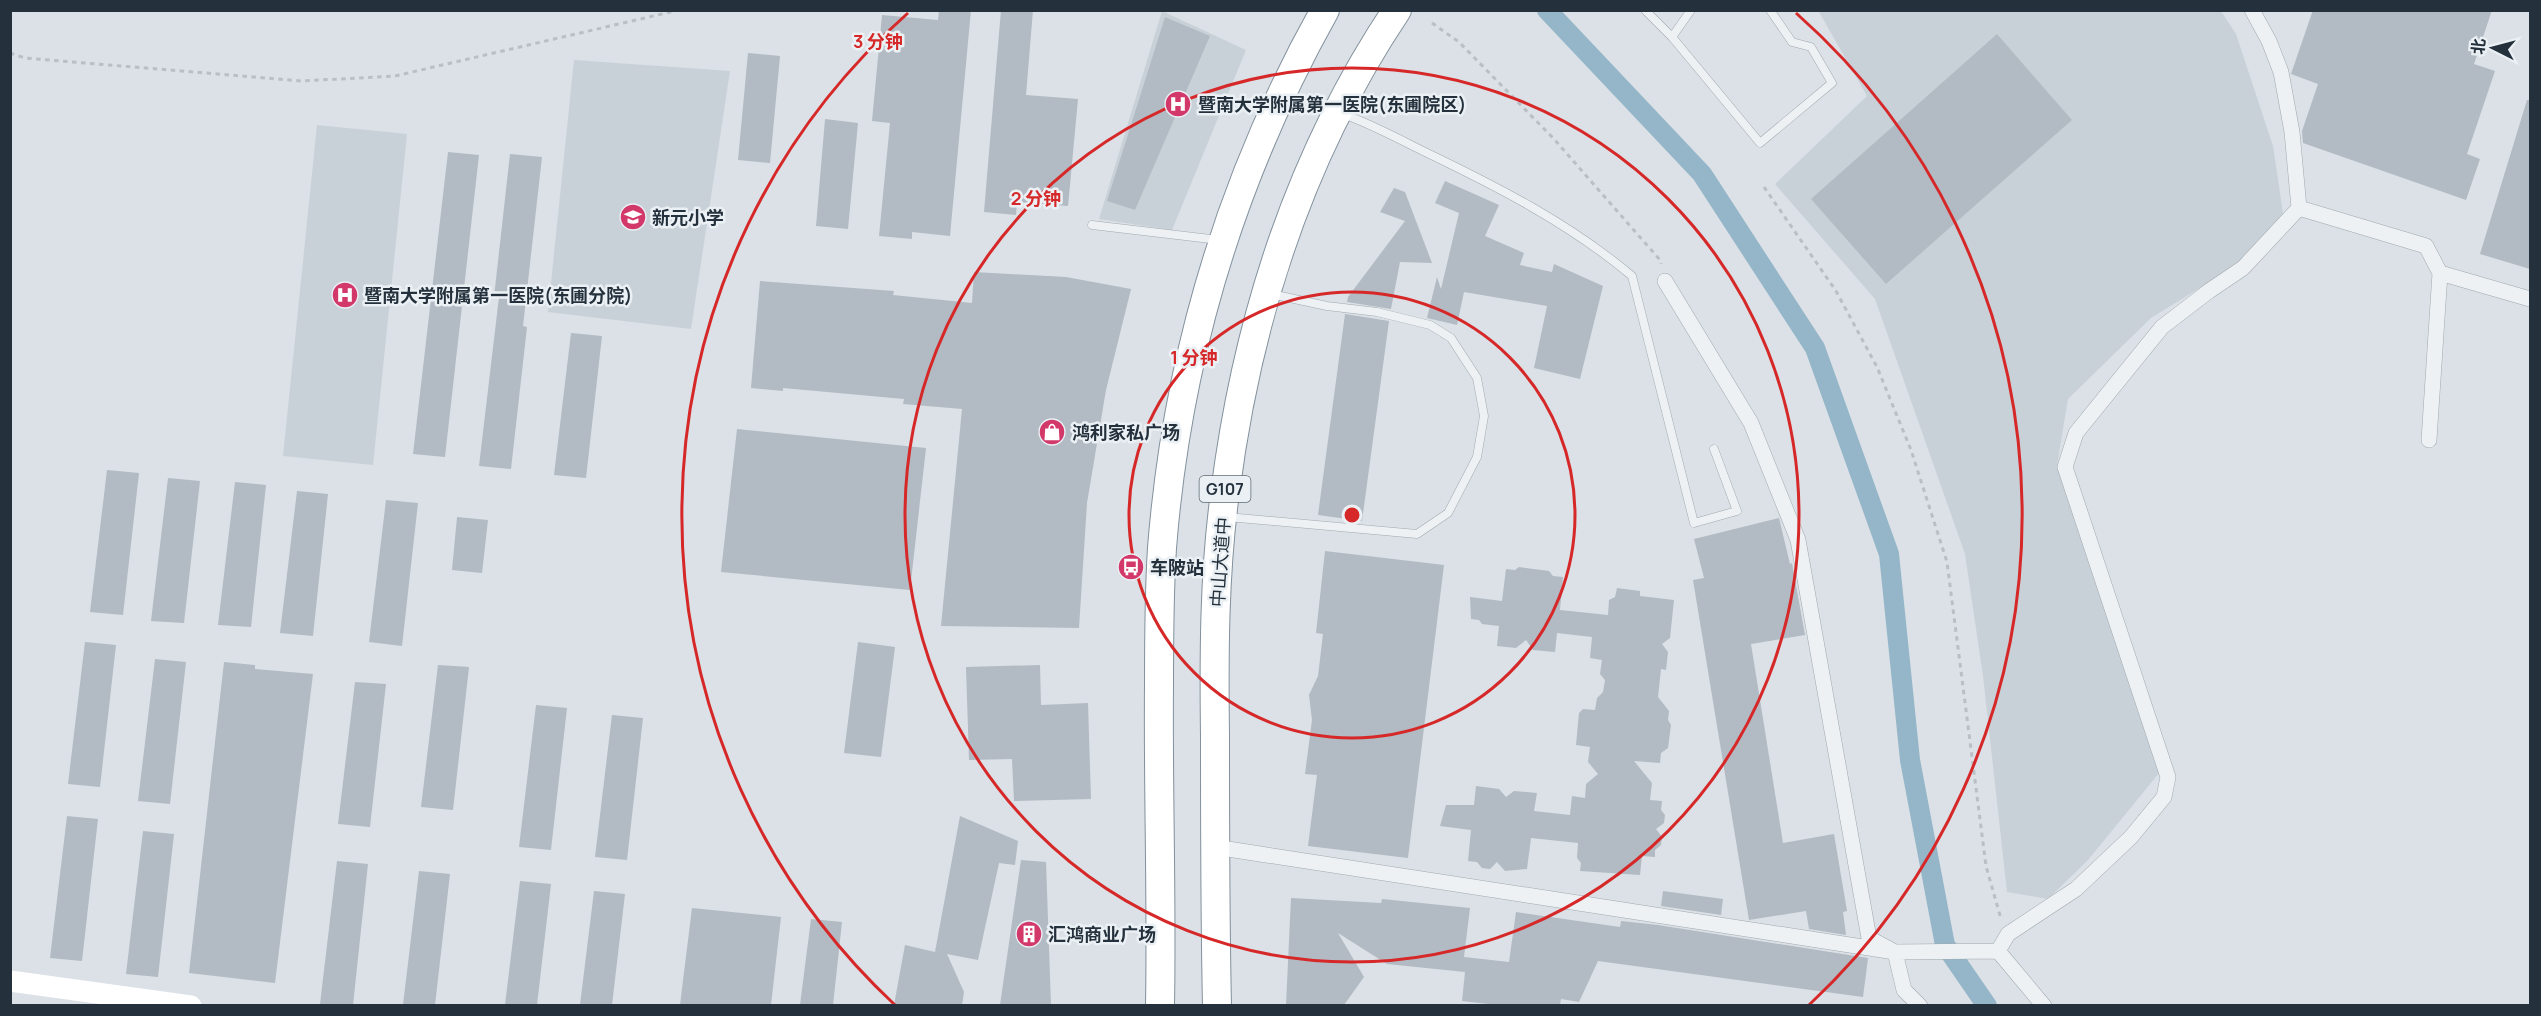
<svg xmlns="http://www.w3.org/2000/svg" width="2541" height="1016" viewBox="0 0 2541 1016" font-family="Manrope,'Noto Sans SC',sans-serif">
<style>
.built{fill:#c9d1d8}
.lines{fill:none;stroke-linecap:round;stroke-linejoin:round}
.canal{stroke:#94b6c8;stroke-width:20}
.building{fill:#b2bbc3}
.lane-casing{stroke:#a0a9b0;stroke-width:9}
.street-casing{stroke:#a0a9b0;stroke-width:16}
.highway-casing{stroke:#82919d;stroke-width:30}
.path{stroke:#b9bfc4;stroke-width:3;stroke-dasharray:4.5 4.5;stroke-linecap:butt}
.lane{stroke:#edf1f4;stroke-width:8}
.street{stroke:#edf1f4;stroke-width:15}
.secondary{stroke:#fff;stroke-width:21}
.highway{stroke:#fff;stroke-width:28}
.ring{fill:none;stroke:#d62828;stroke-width:3}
.labels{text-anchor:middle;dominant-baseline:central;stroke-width:5;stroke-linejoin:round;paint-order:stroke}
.shield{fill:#eaf0f4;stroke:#5f6a73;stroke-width:1.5}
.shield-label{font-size:16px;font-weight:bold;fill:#24313c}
.poi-label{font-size:18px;font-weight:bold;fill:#24313c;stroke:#eaf0f4;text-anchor:start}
.street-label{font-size:18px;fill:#24313c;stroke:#eaf0f4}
.centre{fill:#d62828;stroke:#eaf0f4;stroke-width:3}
.ring-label{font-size:18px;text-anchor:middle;font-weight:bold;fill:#d62828;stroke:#eaf0f4;stroke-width:5;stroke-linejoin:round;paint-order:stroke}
</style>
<rect width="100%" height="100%" fill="#dbe1e6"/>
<path class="built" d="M1162,11L1246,50L1172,230L1099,219Z
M1821,11H2221L2236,34L2273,146L2284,220L2258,252L2151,318L2068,399L2057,465L2164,767L2088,860L2048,899L2007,892L1983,676L1965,554L1875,299L1775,184L1867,96L1819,12Z
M574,60L730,71L691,329L548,312Z
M317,125L407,134L373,465L283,456Z"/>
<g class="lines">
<path class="canal" d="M1547,10L1702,174L1815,348L1889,554L1910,760L1945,945L1987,1006"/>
</g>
<path class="building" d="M939,10H971L950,236L912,232V239L879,236L890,123L872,121L882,15L938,20Z
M1001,10H1033L1026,95L1078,99L1068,206L1017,202L1016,215L984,212Z
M2313,10H2492L2474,64L2495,71L2467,154L2480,159L2466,200L2303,143L2302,131L2318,84L2291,74Z
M1165,17L1210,36L1135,210L1107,201Z
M1997,34L2072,120L1886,284L1811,199Z
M748,53L780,56L770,163L738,160Z
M2527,100H2530V269L2480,254Z
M825,119L858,123L848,229L816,226Z
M448,152L479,155L445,457L413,454Z
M510,154L542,157L523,326L527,327L511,469L479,466L499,297H494Z
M1445,181L1499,205L1485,236L1524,253L1520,265L1552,272L1554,264L1603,286L1580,379L1534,368L1547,306L1464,292L1457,325L1427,318L1437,277L1441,289L1459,213L1435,203Z
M1394,188L1405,192L1432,263L1400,262L1391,309L1347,302L1348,297L1405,221L1380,212Z
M974,272L1066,277L1131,289L1106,390L1087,503L1079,628L941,626L962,409L903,404L904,399L783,388V391L751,388L760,281L894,291L893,295L972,303Z
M1345,314L1389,321L1362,521L1318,515Z
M571,333L602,336L586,478L554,475Z
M737,429L926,448L910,590L721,572Z
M107,470L139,473L123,615L90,612Z
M168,478L200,481L184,623L151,621Z
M235,482L266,485L251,627L218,625Z
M297,491L328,494L313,636L280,633Z
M386,500L418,503L402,646L369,642Z
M457,517L488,520L482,573L452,570Z
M1779,518L1790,564L1792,563L1805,635L1751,644L1783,843L1834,834L1847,911L1843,912L1846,935L1809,929L1806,911L1749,920L1693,580L1704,578L1694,539Z
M1325,551L1444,565L1408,858L1308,846L1317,775L1305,774L1312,720L1309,695L1318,676L1323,634L1316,633Z
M1519,567L1549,571L1553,576L1563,577L1560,610L1608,615L1609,600L1615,597L1617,588L1640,591V596L1674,600L1670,638L1662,644L1668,652L1666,670L1661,669L1658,697L1669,711L1668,720L1671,725L1668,748L1661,753L1660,763L1634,761L1652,783L1650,800L1662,801L1661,810L1665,815L1664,823L1656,829L1662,837L1661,845L1655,850V857L1642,856L1640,875L1580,871L1581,863L1577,858L1578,843L1531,838L1527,869L1505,871L1497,862L1490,869L1482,868L1477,862L1468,861L1471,830L1440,826L1446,805H1474L1476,786L1499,789L1506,797L1514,791L1537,793L1534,811L1570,815L1572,796L1585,798L1586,784L1598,774L1588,762L1590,747L1576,745L1579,713L1583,709L1595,710L1597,698L1603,692L1605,680L1600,674L1602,660L1590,658L1592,637L1557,633L1555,652L1533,650L1526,640L1516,648L1497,646L1499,626L1482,624L1479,620L1471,619L1470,597L1502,601L1506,569L1515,570Z
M85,642L116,645L100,787L68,784Z
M858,642L895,647L881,757L844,753Z
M155,659L186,662L170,804L138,801Z
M224,662L255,665V669L313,674L275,983L189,973Z
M438,665L469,667L453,810L421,807Z
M1040,665L1041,705L1088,703L1091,799L1014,801L1012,759L969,760L966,667Z
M355,682L386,684L370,827L338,824Z
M536,705L567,708L551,850L519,847Z
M612,715L643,718L627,860L595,857Z
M67,816L98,819L82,961L50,958Z
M960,816L1018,841L1015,865L999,863L978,960L947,954L964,992L962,1005H894L905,945L935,952Z
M143,831L174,834L158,977L126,974Z
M1021,860L1046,862L1051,1005H1000Z
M337,861L368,864L353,1005L320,1004Z
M419,871L450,874L435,1005H403Z
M520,881L551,884L537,1005H505Z
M594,891L625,894L612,1005H580Z
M1663,891L1723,899L1721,915L1661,906Z
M1291,898L1381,903L1382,899L1470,908L1464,957L1509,962L1516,912L1620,927L1621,921L1658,925L1868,958L1863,997L1598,961L1579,1002L1561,999L1560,1005H1497L1462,1001L1465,972L1387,964L1338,933L1364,977L1344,1005H1286Z
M692,908L781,917L771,1005H680Z
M811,919L842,922L833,1005H800Z"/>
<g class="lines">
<defs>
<path id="lane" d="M1645,10L1672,37L1760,143L1832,83L1811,47L1792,42L1770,10
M1672,37L1691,10
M1343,114C1371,124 1397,138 1423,151C1496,186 1569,223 1632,276L1694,523L1737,511L1714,449
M1092,225L1219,240
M1227,517L1417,534L1448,513L1477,457L1484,416L1477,378L1451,338L1430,325L1377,312L1327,306L1271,294"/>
<path id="street" d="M2299,208L2426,246L2440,273L2429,440
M2440,273L2530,299
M1665,281L1751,423L1798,540L1869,938L1895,952L1904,990L1920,1006
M1215,847L1895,952L1998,951L2044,1006
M1998,951L2008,934L2076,889L2131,837L2164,797L2168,777L2065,467L2076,433L2162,327L2209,291L2243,268L2299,208L2292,132L2281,72L2269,41L2252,10"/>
<path id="highway" d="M1160,1006C1162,899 1158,793 1159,686C1159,640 1159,594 1162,548C1177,358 1232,176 1325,10
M1217,1006C1215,916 1215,826 1215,736C1214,656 1214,573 1225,493C1247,320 1299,156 1397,10"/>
</defs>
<use href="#lane" class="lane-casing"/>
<use href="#street" class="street-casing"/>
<use href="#highway" class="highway-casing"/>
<path class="path" d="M1432,23L1459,42L1554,139L1660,260L1661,264
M10,53L25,58L302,81L395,76L679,10
M1764,187L1836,291L1877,367L1911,450L1947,562L1986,866L2001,919"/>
<use href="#lane" class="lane"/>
<use href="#street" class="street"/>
<path class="secondary" d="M10,981L191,1006"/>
<use href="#highway" class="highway"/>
</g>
<g class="ring">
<circle cx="1352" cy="515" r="223"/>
<circle cx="1352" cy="515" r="447"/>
<path d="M895 1005A670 670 0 0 1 908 13M1796 13A670 670 0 0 1 1809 1005"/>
</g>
<defs>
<symbol id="hospital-disc" viewBox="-11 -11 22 22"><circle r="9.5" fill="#d23869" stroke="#eaf0f4"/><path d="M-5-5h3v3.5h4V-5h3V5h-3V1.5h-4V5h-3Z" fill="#fff"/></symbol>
<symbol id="school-disc" viewBox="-11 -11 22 22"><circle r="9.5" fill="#d23869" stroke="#eaf0f4"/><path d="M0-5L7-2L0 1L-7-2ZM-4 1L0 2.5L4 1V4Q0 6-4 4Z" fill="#fff"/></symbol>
<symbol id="shop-disc" viewBox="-11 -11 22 22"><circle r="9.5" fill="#d23869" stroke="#eaf0f4"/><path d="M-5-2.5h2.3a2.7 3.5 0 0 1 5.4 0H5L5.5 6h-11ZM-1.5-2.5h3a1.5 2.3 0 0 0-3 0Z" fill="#fff"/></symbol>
<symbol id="bus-disc" viewBox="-11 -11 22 22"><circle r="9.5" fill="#d23869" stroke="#eaf0f4"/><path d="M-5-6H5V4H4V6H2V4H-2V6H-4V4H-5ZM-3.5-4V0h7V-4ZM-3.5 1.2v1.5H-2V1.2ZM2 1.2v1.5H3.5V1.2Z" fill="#fff"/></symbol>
<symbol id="building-disc" viewBox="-11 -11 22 22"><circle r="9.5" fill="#d23869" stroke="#eaf0f4"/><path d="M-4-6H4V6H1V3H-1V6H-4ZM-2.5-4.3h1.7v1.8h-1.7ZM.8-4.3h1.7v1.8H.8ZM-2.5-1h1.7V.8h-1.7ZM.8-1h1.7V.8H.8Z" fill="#fff"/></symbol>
</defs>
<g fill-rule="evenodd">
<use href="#hospital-disc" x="1163" y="89" width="30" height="30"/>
<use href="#school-disc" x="618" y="202" width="30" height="30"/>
<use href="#hospital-disc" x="330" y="280" width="30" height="30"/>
<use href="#shop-disc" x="1037" y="417" width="30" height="30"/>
<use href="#bus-disc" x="1116" y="552" width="30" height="30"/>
<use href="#building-disc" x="1014" y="919" width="30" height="30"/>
</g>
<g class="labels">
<rect class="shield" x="1199.5" y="476" width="51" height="26" rx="4.5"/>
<g class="shield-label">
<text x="1225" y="489">G107</text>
</g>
<g class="poi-label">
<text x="1198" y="104">暨南大学附属第一医院(东圃院区)</text>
<text x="652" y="217">新元小学</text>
<text x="364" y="295">暨南大学附属第一医院(东圃分院)</text>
<text x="1072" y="432">鸿利家私广场</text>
<text x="1150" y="567">车陂站</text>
<text x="1048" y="934">汇鸿商业广场</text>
</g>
<g class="street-label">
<text transform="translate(1220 562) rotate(-86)">中山大道中</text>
</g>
</g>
<circle cx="1352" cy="515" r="9" class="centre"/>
<g class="ring-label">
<text x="878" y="48">3 分钟</text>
<text x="1036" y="205">2 分钟</text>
<text x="1194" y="364">1 分钟</text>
</g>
<rect width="2541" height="1016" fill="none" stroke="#24313c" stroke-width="24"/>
<g transform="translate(2493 48) rotate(276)" stroke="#eaf0f4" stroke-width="4.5" paint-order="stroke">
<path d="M0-4.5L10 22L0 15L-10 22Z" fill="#24313c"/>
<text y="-9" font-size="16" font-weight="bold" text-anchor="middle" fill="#24313c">北</text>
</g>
</svg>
